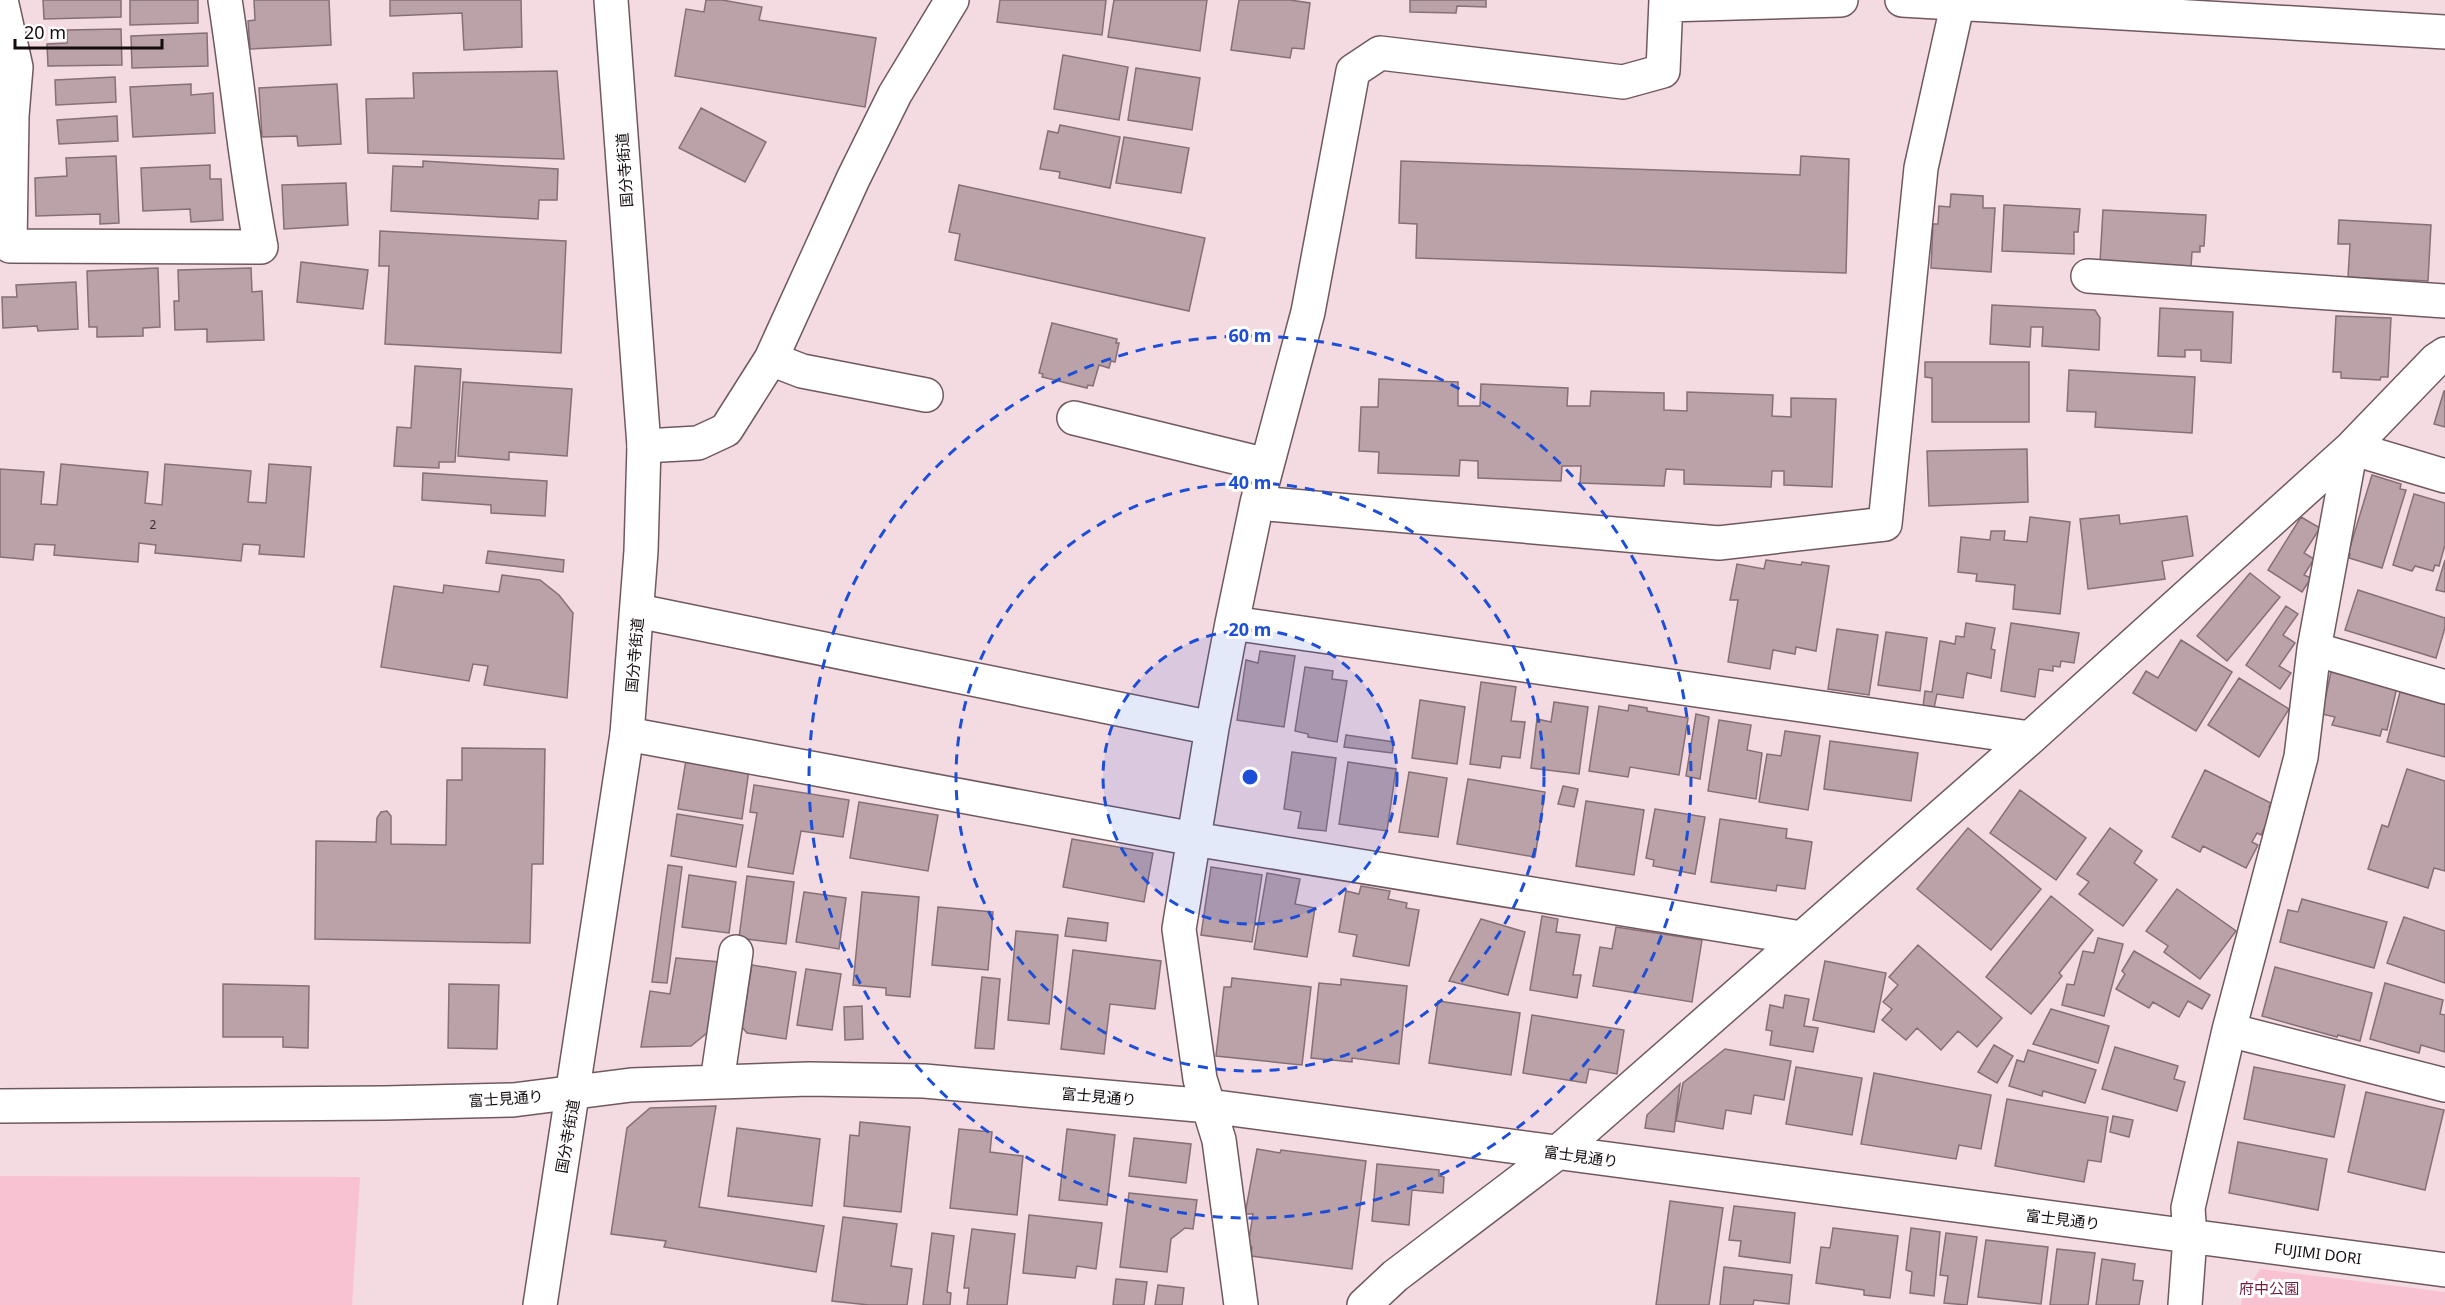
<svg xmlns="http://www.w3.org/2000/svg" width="2445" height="1305" viewBox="0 0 2445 1305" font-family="'Noto Sans','Noto Sans JP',sans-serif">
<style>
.green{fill:#f9c2d2}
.building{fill:#bba2a9;stroke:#866f76;stroke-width:1.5}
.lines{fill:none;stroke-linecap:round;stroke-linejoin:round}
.minor-casing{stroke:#6f595f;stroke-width:36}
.major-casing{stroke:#6f595f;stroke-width:36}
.minor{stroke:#fff;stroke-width:33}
.major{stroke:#fff;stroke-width:33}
.ring{fill:none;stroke:#1d4ed8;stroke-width:3;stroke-dasharray:10 8}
.labels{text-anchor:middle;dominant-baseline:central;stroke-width:6;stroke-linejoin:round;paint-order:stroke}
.number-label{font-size:12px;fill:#3d3135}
.street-label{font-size:15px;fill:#130b0e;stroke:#fff}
.park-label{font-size:15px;fill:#701d3f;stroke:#fff}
.centre{fill:#1d4ed8;stroke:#fff;stroke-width:3}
.ring-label{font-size:18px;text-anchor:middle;font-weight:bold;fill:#1d4ed8;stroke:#fff;stroke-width:6;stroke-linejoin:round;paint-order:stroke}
</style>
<rect width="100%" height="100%" fill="#f4dae1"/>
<path class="green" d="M0,1176L360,1177L352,1305H0Z
M2260,1269L2445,1292V1305H2241L2242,1299Z"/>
<path class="building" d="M43,0H121V17L44,19Z
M130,0H198V23L130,25Z
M254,0H329L331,45L250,49L248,21L255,20Z
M390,0H521L522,47L464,50L462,13L390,16Z
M706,0H722L762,7L759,20L876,38L865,107L675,76L686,9L704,12Z
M1000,0H1106L1102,35L997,22Z
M1114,0H1207L1200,51L1108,37Z
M1239,0H1290L1310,3L1304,49L1292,48L1290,58L1231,50Z
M1410,0H1486V7L1457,6L1456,13L1410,12Z
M121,29L122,65L48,66L47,44L67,43V30Z
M207,33L208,66L132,68L131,36Z
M1063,55L1128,67L1119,120L1054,109Z
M1136,68L1200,78L1192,130L1128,120Z
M557,71L564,159L368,153L366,99L414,98L413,73Z
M115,77L116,102L56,105L55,80Z
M191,84V95L213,93L215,133L133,137L130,87Z
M337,84L341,144L298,146L297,136L262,137L259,88Z
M701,108L766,142L745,182L679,148Z
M117,116L118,141L59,144L57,120Z
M1060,125L1120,137L1110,188L1059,178L1060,172L1040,169L1048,131L1058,133Z
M1124,137L1189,148L1181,193L1116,183Z
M116,156L119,223L100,224V214L36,216L35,178L67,176L66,158Z
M1801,156L1849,159L1846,273L1416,258L1417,224L1399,223L1401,161L1800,175Z
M423,161L558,169L557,200H539L538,219L391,211L393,166L423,167Z
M210,165V179H221L223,220L191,222L190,209L143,211L141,168Z
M346,183L348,225L284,229L282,185Z
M959,185L1205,238L1189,311L955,260L960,234L949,232Z
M1951,194L1983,196V208H1995L1991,272L1931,268L1933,224H1938L1939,206L1950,207Z
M2004,205L2080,209L2078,232H2074V254L2002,251Z
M2103,210L2206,215L2204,246H2200V252H2192L2191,267L2100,262Z
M2339,220L2431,225L2428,281L2348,277L2350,244H2338Z
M380,231L566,241L561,353L385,344L389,266H379Z
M301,262L368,270L363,309L297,302Z
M158,268L160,327L143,328V336L97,337V327H89L87,271Z
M251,268L252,292L262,291L264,340L207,342V329L175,330L174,301H179L178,270Z
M76,282L78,329L38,331L37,326L3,328L2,297H17L16,285Z
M1992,305L2095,310L2100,318L2099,350L2042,346L2043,327H2031L2030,347L1990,344Z
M2160,308L2233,312L2231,363L2201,361V350H2185V357L2158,356Z
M2336,316L2391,318L2388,377H2381L2380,380L2341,378V372H2333Z
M1052,323L1117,339L1116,343H1119L1115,362L1111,361L1109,368L1099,365L1093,386L1088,385L1087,388L1042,377L1043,374L1039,373Z
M1925,362H2029V422H1932V378L1925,377Z
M415,366L461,369L455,462H439V468L394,466L397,427L411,428Z
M2069,370L2195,377L2192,433L2095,427L2096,412L2067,411Z
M1379,379L1458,382V406H1480L1481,384L1568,388L1567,406H1590L1591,391L1664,393V410L1687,411V392L1773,395L1772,416L1791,417V398L1836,399L1832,487L1784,485V471H1772L1771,487L1684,484V470L1666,469L1664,486L1580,483L1581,466H1562L1561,481L1478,478V461L1460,460L1459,476L1378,473L1379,452L1359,451L1361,407H1378Z
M463,382L572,389L567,456L509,452V460L458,456Z
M2444,391H2445V427L2434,424Z
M2027,449L2028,502L1929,506L1927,451Z
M61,464L148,472L145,503L162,505L165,464L251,471L248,502L266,503L269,464L311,467L304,557L259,554L260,545L243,544L241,561L155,553L156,545L139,543L138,562L54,555L55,545L35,544L33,560L0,557V469L44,472L41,504L57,505Z
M423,473L547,481L545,516L491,513V505L422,500Z
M2372,475L2401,484L2400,489L2406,490L2382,568L2349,558L2350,554H2348Z
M2414,494L2445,503V545L2439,566L2435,565L2433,571L2415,566L2412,571L2393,565Z
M2119,515L2120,524L2187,516L2193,556L2162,561L2165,579L2088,589L2080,519Z
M2030,517L2070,522L2060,614L2013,609L2015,585L1976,581L1977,574L1958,572L1961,537L1990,540L1991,531H2005L2004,540L2027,542Z
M2301,517L2320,528L2304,553L2314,559L2304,575L2311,578L2302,592L2268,570Z
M488,551L564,560L563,572L486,563Z
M1766,560L1801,565L1802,562L1829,566L1816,651L1796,647L1795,654L1773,650L1770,669L1728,662L1738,600H1730L1737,564L1764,569Z
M2445,560V592L2436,590Z
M2250,573L2280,597L2227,661L2197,636Z
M502,575L540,580L559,595L573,613L567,698L484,685L488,666L473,664L469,681L381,667L394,586L443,593L444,585L499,592Z
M2358,590L2445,618V628L2436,658L2345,630Z
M2286,606L2298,614L2283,635L2295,643L2279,666L2291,673L2280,689L2246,665Z
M1966,623L1995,628L1991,649L1995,650L1991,678L1967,673L1963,698L1937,694L1934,708L1923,707L1925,691L1932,692L1940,641L1955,644L1956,636L1964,637Z
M2011,623L2079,633L2074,663L2061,661L2060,667L2053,666V671L2039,669L2035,697L2001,691Z
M1837,629L1878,635L1869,695L1828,689Z
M1886,632L1927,638L1920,691L1878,685Z
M2181,640L2232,672L2196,731L2133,693L2146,671L2158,678Z
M1260,651L1295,656L1284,727L1237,720L1246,660L1258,663Z
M1305,667L1333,671L1332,679L1347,681L1337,742L1308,737V734L1295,731Z
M2331,672L2397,687L2387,730L2382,729L2380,736L2332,725L2335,717L2322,714Z
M2239,678L2289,709L2259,757L2208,725Z
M1481,682L1516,687L1511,721L1525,722L1520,758L1502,756L1500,768L1470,764Z
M2400,692L2445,704V757L2387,742Z
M1420,700L1465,707L1457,764L1412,758Z
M1554,702L1588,707L1579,774L1531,768L1537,719L1551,722Z
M1629,705L1647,708V711L1688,718L1679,775L1630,767L1628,777L1589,771L1599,706L1628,711Z
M1696,714L1709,717L1700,779L1686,776Z
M1719,720L1751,725L1747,750L1762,753L1756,799L1708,791Z
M1785,731L1820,736L1808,810L1759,802L1767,754L1781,756Z
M1346,735L1394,742L1392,753L1344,747Z
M1830,741L1918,753L1911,801L1824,789Z
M462,748L545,749L543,864H532L530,943L315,939L316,841L376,842L377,818L381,812L387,811L391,816V844L446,845L447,780H462Z
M1292,752L1336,758L1326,831L1298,828L1301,812L1284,809Z
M686,760L749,770L742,819L678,809Z
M1348,762L1396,769L1387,831L1339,824Z
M2407,769L2445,781V871L2434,868L2428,888L2368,869L2382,825L2388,827Z
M2205,770L2271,803L2269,807L2273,809L2261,835L2257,833L2252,842L2258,845L2246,868L2203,846L2200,852L2172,837Z
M1409,772L1447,778L1438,837L1399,832Z
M1468,779L1545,792L1535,857L1457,844Z
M754,785L849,800L843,837L801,831L793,874L748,867L757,813L750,812Z
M1563,786L1578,789L1574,807L1558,804Z
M2020,790L2086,838L2056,880L1990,833Z
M1586,801L1644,810L1634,875L1576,866Z
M859,802L938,815L928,871L850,858Z
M1655,809L1705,817L1695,874L1653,866L1654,860L1646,858Z
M677,814L743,825L736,867L671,856Z
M1720,819L1787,829L1786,838L1812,842L1805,889L1777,885L1776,891L1711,882Z
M1968,828L2041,889L1991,950L1917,889Z
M2110,828L2142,851L2134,863L2157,880L2123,926L2079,894L2089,882L2077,874Z
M1072,839L1153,853L1144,902L1063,887Z
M668,865L682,867L667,983L652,982Z
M1211,867L1262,875L1252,942L1201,935Z
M1267,873L1300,879L1295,904L1315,908L1307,957L1254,949Z
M689,875L736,882L729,933L682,927Z
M747,876L794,882L786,944L739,938Z
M1361,886L1390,891L1388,899L1407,903L1406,908L1419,910L1409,966L1353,956L1357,935L1339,932L1346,891L1359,894Z
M2177,889L2236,931L2200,979L2164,952L2168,946L2146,931Z
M804,892L846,898L839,949L796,942Z
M862,892L919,897L910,997L886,995V988L853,985Z
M2051,896L2093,930L2059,973L2062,976L2031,1014L1986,977Z
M2302,899L2387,922L2374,968L2280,942L2288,910L2298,912Z
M938,907L993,912L988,970L932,965Z
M1542,916L1558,919L1556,932L1580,935L1573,975H1581L1577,998L1530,990Z
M2404,917L2445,931V983L2387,963Z
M1068,918L1108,923L1106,941L1065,936Z
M1481,919L1525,932L1508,995L1449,981Z
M1616,927L1702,940L1692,1002L1593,986L1600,947L1612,949Z
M1016,931L1058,935L1049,1024L1008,1020Z
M2098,938L2123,944L2104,1016L2062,1005L2067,984L2074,985L2083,951L2094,953Z
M1918,945L2002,1018L1977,1047L1958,1031L1941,1050L1917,1028L1906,1040L1882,1020L1892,1009L1883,1002L1898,985L1889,977Z
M1073,950L1161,961L1155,1009L1110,1004L1104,1054L1061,1049Z
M2134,951L2210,995L2202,1009L2188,1001L2179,1017L2153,1002L2149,1008L2116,989L2125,974L2122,971Z
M676,958L720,962L708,1032L691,1046L641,1047L650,991L670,994Z
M1825,961L1886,973L1874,1032L1813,1020Z
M752,965L796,972L786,1039L747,1033L742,1027Z
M2275,967L2372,993L2360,1041L2338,1035L2337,1037L2262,1016Z
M806,969L841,974L832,1030L797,1025Z
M982,977L1000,979L994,1049L975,1048Z
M1232,978L1311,987L1302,1065L1216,1056L1224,987H1231Z
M1341,979L1407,986L1399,1064L1352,1058V1062L1311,1058L1319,983L1341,985Z
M2385,983L2443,1000L2440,1014L2445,1015V1052L2421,1045L2419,1053L2370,1039Z
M223,984L309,986L308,1048L283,1047V1037H223Z
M449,984L499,985L497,1049L448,1048Z
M1785,995L1809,999L1804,1026L1818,1028L1813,1052L1770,1045L1772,1031L1766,1030L1770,1005L1783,1008Z
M1438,1001L1520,1013L1511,1075L1429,1063Z
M862,1006L863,1039L845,1040L844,1007Z
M2051,1009L2109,1026L2098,1063L2033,1044Z
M1532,1015L1624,1030L1617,1074L1589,1069L1586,1083L1523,1073Z
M1994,1045L2013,1056L1997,1083L1978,1072Z
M2115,1047L2178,1066L2174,1079L2185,1082L2177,1111L2102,1089Z
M1725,1049L1791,1061L1784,1100L1754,1095L1751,1114L1726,1110L1723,1129L1676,1121L1683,1083Z
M2028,1050L2096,1070L2085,1103L2043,1091L2042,1096L2009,1086L2017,1060L2024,1062Z
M1796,1067L1862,1078L1852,1135L1786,1124Z
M2254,1067L2345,1085L2334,1137L2244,1119Z
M1874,1073L1991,1095L1981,1149L1959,1145L1956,1159L1861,1144Z
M1680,1084L1674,1132L1645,1128L1647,1115Z
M2366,1092L2444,1110L2425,1190L2348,1172Z
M2007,1099L2108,1117L2101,1162L2088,1160L2084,1182L1995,1166Z
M716,1106L699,1207L824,1226L816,1272L664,1247L666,1241L611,1234L627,1128L650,1108Z
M2113,1116L2133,1120L2129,1137L2110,1132Z
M860,1122L910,1127L901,1212L844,1206L850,1135L859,1136Z
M737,1128L820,1139L812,1206L728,1196Z
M959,1129L992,1132L990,1152L1023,1156L1017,1215L950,1208Z
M1067,1129L1115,1135L1107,1205L1059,1200Z
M1134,1138L1191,1144L1186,1183L1129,1176Z
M2238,1142L2327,1159L2318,1210L2229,1193Z
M1257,1149L1280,1153L1281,1150L1366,1161L1352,1269L1251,1256L1252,1247L1248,1246L1253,1214H1245Z
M1377,1164L1439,1170V1176L1444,1177L1443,1193L1412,1190L1409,1225L1372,1221Z
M1129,1193L1197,1200L1193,1229L1185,1228L1171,1239L1167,1272L1120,1267Z
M1670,1201L1723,1208L1709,1305H1656Z
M1734,1206L1795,1213L1790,1263L1739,1256L1741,1241L1729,1240Z
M1029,1215L1102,1223L1096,1269L1077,1266L1075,1278L1023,1273Z
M843,1217L897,1224L891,1266L912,1269L907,1305H869L832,1301Z
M1833,1228L1898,1236L1890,1298L1864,1295V1290L1816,1283L1821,1247L1830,1248Z
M1911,1228L1940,1232L1934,1296L1910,1293L1912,1272L1906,1270Z
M972,1229L1015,1234L1007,1305H967L969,1288H964Z
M932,1233L954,1236L947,1292L951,1293L950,1305H923Z
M1946,1233L1977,1237L1967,1305L1944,1303L1948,1276L1940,1275Z
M1986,1240L2048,1247L2041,1304L1978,1297Z
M2057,1249L2095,1253L2088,1305H2050Z
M2102,1259L2135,1264L2133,1280L2143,1281L2139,1305H2096Z
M1724,1267L1792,1275L1789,1304L1754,1300L1753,1305H1720Z
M1116,1279L1147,1282L1144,1305H1113Z
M1158,1285L1184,1288L1182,1305H1155Z"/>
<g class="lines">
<defs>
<path id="minor" d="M1,0L16,67L12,116L10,246L261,247C245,165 238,82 225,0
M1902,0L2445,32
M1666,5L1841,0
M2088,276L2445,301
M771,359L802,371L926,395
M1074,418L1267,465
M644,446L698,443L726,430L771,359L853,179L895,94L952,0
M1257,503L1719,543L1885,524L1921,168L1958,2
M638,611L1212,728
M1232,623L2030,738
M2314,649L2445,687
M627,734L1194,839L1801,938
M2229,1030L2445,1085
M717,1082L736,952
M0,1106L385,1103L513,1100L631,1085L809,1079L924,1081L1209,1106L2445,1270
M1241,1305L1219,1140L1200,1079L1179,929L1212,728L1232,623L1257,503L1308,312L1353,71L1380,53L1623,82L1663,71L1666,0
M1364,1305L1395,1276L1557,1153L2030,738L2351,448L2436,360L2445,354
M2185,1305L2190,1237L2188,1208L2229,1030L2301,757L2314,649L2351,448L2445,476"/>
<path id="major" d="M540,1305L627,734L641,551L644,446L611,0"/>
</defs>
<use href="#minor" class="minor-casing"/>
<use href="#major" class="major-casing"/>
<use href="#minor" class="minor"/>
<use href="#major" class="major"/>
</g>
<circle cx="1250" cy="777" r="147" fill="#1d4ed8" fill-opacity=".12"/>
<g class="ring">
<circle cx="1250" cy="777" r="147"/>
<circle cx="1250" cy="777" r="294"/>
<circle cx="1250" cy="777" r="441"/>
</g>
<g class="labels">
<g class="number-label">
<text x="153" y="524">2</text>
</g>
<g class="street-label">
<text transform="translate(624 170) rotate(-94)">国分寺街道</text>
<text transform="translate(634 655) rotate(-85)">国分寺街道</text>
<text transform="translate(1099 1096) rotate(5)">富士見通り</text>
<text transform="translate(506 1098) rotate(-4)">富士見通り</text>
<text transform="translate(567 1136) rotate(-80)">国分寺街道</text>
<text transform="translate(1581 1156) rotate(8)">富士見通り</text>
<text transform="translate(2063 1219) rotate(7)">富士見通り</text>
<text transform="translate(2318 1253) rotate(7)">FUJIMI DORI</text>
</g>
<g class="park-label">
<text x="2269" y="1288">府中公園</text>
</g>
</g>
<circle cx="1250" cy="777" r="9" class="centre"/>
<g class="ring-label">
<text x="1250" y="342">60 m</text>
<text x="1250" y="489">40 m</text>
<text x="1250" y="636">20 m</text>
</g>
<path d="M15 39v9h147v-9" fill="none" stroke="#130b0e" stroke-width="3"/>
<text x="24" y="39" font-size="18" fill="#130b0e" stroke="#ffffff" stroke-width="4.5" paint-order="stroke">20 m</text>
</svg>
